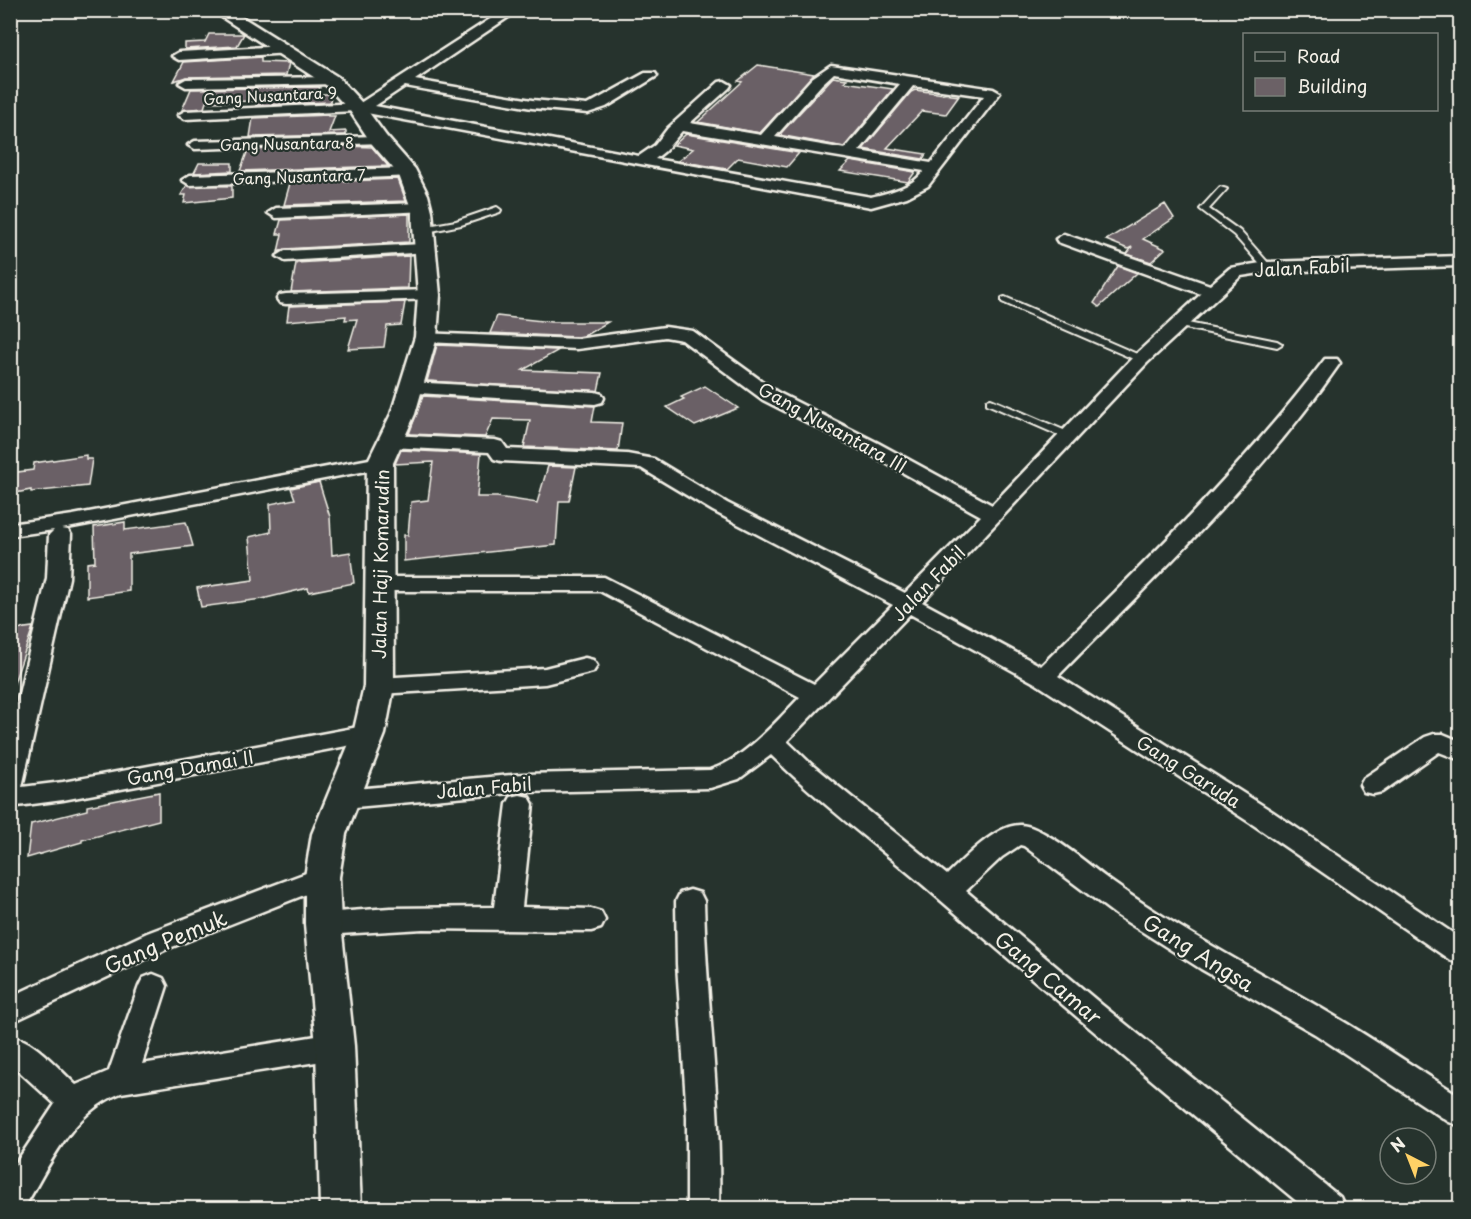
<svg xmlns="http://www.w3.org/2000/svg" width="1471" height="1219" viewBox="0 0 1471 1219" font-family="'Playpen Sans',sans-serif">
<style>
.building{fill:#6b6166;stroke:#f4f1e8;stroke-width:1.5}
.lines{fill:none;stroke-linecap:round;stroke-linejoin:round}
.service-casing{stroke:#f4f1e8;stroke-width:4}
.minor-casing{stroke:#f4f1e8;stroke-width:5}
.tertiary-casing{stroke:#f4f1e8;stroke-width:5}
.service{fill:#26332d;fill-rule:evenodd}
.minor{fill:#26332d;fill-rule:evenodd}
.tertiary{fill:#26332d;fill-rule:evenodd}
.labels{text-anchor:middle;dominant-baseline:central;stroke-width:4.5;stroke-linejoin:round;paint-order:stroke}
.far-street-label{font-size:15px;fill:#f4f1e8;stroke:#26332d}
.street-label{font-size:18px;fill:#f4f1e8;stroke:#26332d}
.near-street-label{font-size:21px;fill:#f4f1e8;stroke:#26332d}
</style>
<rect width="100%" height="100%" fill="#26332d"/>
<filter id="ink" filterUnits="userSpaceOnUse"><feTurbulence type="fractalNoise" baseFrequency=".0167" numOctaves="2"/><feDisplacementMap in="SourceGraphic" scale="12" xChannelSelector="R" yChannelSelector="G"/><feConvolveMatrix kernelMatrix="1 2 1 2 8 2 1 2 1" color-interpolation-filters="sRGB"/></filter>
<g filter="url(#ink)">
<path class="building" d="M209,34H244L237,46L185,49V43L205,42Z
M261,57V62L289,63L286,75L186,77L174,81L184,62Z
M758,65L814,74L760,133L698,122L742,82L738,81Z
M833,77L847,79L844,82L893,89L844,147L779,135Z
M320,87L318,94H331L330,102L256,105L258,101L206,102L204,108L182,110L191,89Z
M915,90L959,96L946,114L922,111L887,148L926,154L923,159L863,149L911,92Z
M328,115V116H335L329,132L346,131V135L250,137L253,118Z
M686,134L799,153L787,167L738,158L727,169L678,161L693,149L674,145Z
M348,146L372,147L388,166L240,171L248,150Z
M850,161L915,172L908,182L840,171Z
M199,163H232V171L194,173Z
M398,179L406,201L284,205L290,183Z
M187,185L232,186V198L184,203L186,195H181Z
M1165,204L1174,218L1143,239L1165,249L1151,262L1127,254L1132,247L1128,249L1106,240Z
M409,214V242L285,249L278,252L282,234H277L281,220Z
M409,256L408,288L291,292L296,263Z
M1118,266L1137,273L1099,307L1094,303Z
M405,302L401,325L387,326L384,347L348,349L357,319L345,320L346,316L287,321L289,306Z
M497,316L551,322H608L584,336L577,337L490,333Z
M437,345L559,350L523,370L602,373L598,391L427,381Z
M705,386L738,408L695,426L667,407L684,399L681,397Z
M423,396L595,406L592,422L622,423L618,451L524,447L530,420L493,419L485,437L409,434Z
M401,450L481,454L477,497H497L537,503L548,466L576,467L569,501H559L556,545L404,561V535H408L411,502L428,500L433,462L395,464Z
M86,455V459H92L88,486L31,492V490L10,494V473L33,470L34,463Z
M319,482L330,517L332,555L350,552L354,583L309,592L308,588L262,599L201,607L197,588L253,580L249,537L271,532L270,504L295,499L291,488Z
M125,522V530L186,522L193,546L129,554V591L87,597V563L95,562L94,527Z
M33,627L13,686L10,685V630Z
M159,792V820L82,840V842L27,858L31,824L87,810V806Z"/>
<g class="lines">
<defs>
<path id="service" d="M1220,187L1227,189L1209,209L1240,231L1270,265V269H1264L1234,235L1200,209Z
M497,207L501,210L500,212L461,225L422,233L418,230L422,227L456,221Z
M1005,297L1144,357L1146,359L1144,361H1138L1002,302V298Z
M1178,321L1277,341L1282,344L1277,347L1175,326L1173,324Z
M991,399L1073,434L1074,436L1069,439L1065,438L987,404V400Z"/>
<path id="minor" d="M504,10H519L415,80L532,100L587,105L645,73H655L657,76L606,107L588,113L532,108L405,86L375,106L639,156L655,145L668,128L719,82L724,81L731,85L729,88L690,123L761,135L812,78L831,65L993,89L1000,93L928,186L907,197L871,207L356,111L185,119L178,115L185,111L360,103ZM834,73L900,84L845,149L775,137L822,84ZM913,86L984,96L931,163L859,151ZM682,131L924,171C911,188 891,192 871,197L655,159L665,151Z
M284,46L291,50L289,53L179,60L172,56L179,52Z
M332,77L339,81L337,84L186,87L179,83L186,79Z
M379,136L386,140L384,143L195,149L188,145L195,141Z
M408,168L413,170L416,173L413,176L190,185L182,180L190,175Z
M421,203L429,208L427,211L276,218L268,213L276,208Z
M1064,234L1210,285L1230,268L1267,262L1460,256V266L1267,272L1241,276L1147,363L922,602L1041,666C1140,567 1240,471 1325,359H1337L1340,363C1260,479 1156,576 1058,676L1273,812L1460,938V963L1450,960L1255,826L1035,683L910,614L787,741L812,765L947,875C964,859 996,824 1021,825C1044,826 1090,866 1109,880C1181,932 1259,971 1334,1016C1377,1041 1418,1070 1460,1096V1126L1449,1122L1315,1034L1201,969L1116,915L1024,846L1020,845L1002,857L966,891L1102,1005L1340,1197L1345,1208H1305C1177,1102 1049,994 923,885C872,842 818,801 771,755L739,779L710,788L523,792L344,808L335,806L331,799L335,792L344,790L523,774L710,770C743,760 776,722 800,697L600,591H379L371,589L368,584L371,579L379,577H604L814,684L893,605L713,511L641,468L501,461L494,459L489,452L389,447L382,445L379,441L382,437L389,435L495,440L502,442L507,449L627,454L654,459L727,503L905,593L981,516L864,451L763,400L682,340L665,337L577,349L426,342L420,341L417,337L420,333L577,339L665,327L693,331L777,392L878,443L992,505L1135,355L1201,294L1058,242L1056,239Z
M423,244L431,249L429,252L285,261L277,256L285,251Z
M429,290L435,291L438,295L435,299L286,304L280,303L277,299L280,295L286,294Z
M409,382L595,392L602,394L604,398L602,402L595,404L402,392L400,388L402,384Z
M380,457L387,459L390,463L387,467L62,529L68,530L71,535L69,578L22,787L63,782L369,725L378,728L381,734L378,740L63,800L10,807V731L47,578L49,535L54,530L10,536V524L73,515Z
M585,658L593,660L597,666L593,672L545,684L379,694L371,692L367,686L371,680L379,678L545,668Z
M1434,734H1443L1460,741V760L1439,752L1382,792L1373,794L1364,792L1360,785L1364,778L1425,737Z
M520,795L529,797L533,804L522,907L591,909L601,912L605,920L601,928L591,931L423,929L323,935L313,932L309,924L313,916L323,913L390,908L494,907L507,804L511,797Z
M322,867L332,870L335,877L332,884L167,949L10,1023V997L147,933Z
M690,890L700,893L704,901C706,1003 722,1106 719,1208H687V1117L677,964L676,901L680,893Z
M153,974L163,978L167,986L142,1064L335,1033L346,1037L350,1046L346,1055L335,1059L121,1093C71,1112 50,1165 24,1208H10V1172L55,1104L10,1063V1038C27,1032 63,1073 76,1085L109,1071L139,986L143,978Z"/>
<path id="tertiary" d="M211,10H231L338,77L362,103L386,136L415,169L428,195L432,211L440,295L437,337L415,414L393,463L394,686L385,734L346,834L339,877L341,924L354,1046L361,1208H320L316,1046L305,924V877L312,834L353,734L364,686L367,463L391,414L415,337L418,295L412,211L399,175L372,144L350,111L326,85Z"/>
</defs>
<use href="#service" class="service-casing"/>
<use href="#minor" class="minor-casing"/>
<use href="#tertiary" class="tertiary-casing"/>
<use href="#service" class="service"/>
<use href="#minor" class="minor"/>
<use href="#tertiary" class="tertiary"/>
</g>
</g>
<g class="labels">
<g class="far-street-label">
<text transform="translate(270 95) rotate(-3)">Gang Nusantara 9</text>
<text transform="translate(287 143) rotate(-1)">Gang Nusantara 8</text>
<text transform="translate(299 176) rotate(-2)">Gang Nusantara 7</text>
</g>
<g class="street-label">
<text transform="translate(1302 267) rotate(-3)">Jalan Fabil</text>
<text transform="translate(833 427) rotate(29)">Gang Nusantara III</text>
<text transform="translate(380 564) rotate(-89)">Jalan Haji Komarudin</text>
<text transform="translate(928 583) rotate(-46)">Jalan Fabil</text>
<text transform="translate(190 767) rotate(-10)">Gang Damai II</text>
<text transform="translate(1189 771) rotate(32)">Gang Garuda</text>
<text transform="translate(484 787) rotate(-5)">Jalan Fabil</text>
</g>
<g class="near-street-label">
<text transform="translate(165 941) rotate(-23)">Gang Pemuk</text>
<text transform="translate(1199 952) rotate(32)">Gang Angsa</text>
<text transform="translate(1049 977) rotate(40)">Gang Camar</text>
</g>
</g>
<rect width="1471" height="1219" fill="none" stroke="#26332d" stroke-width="36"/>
<rect x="18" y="18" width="1435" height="1183" fill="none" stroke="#f4f1e8" stroke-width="2" filter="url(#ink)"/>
<rect x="1243" y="33" width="195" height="78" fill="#26332d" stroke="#787f78" stroke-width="1.5"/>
<rect x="1255" y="52" width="30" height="9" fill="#26332d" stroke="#787f78" stroke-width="1.5"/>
<text x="1297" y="63" font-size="18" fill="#f4f1e8">Road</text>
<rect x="1255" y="78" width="30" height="18" fill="#6b6166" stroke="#787f78" stroke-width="1.5"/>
<text x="1297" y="93" font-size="18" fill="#f4f1e8">Building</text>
<g transform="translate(1408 1156) rotate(318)"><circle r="28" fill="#26332d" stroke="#787f78" stroke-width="1.5"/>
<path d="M0-4.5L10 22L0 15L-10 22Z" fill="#ffd166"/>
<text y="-9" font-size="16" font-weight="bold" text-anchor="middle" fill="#f4f1e8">N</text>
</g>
</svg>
